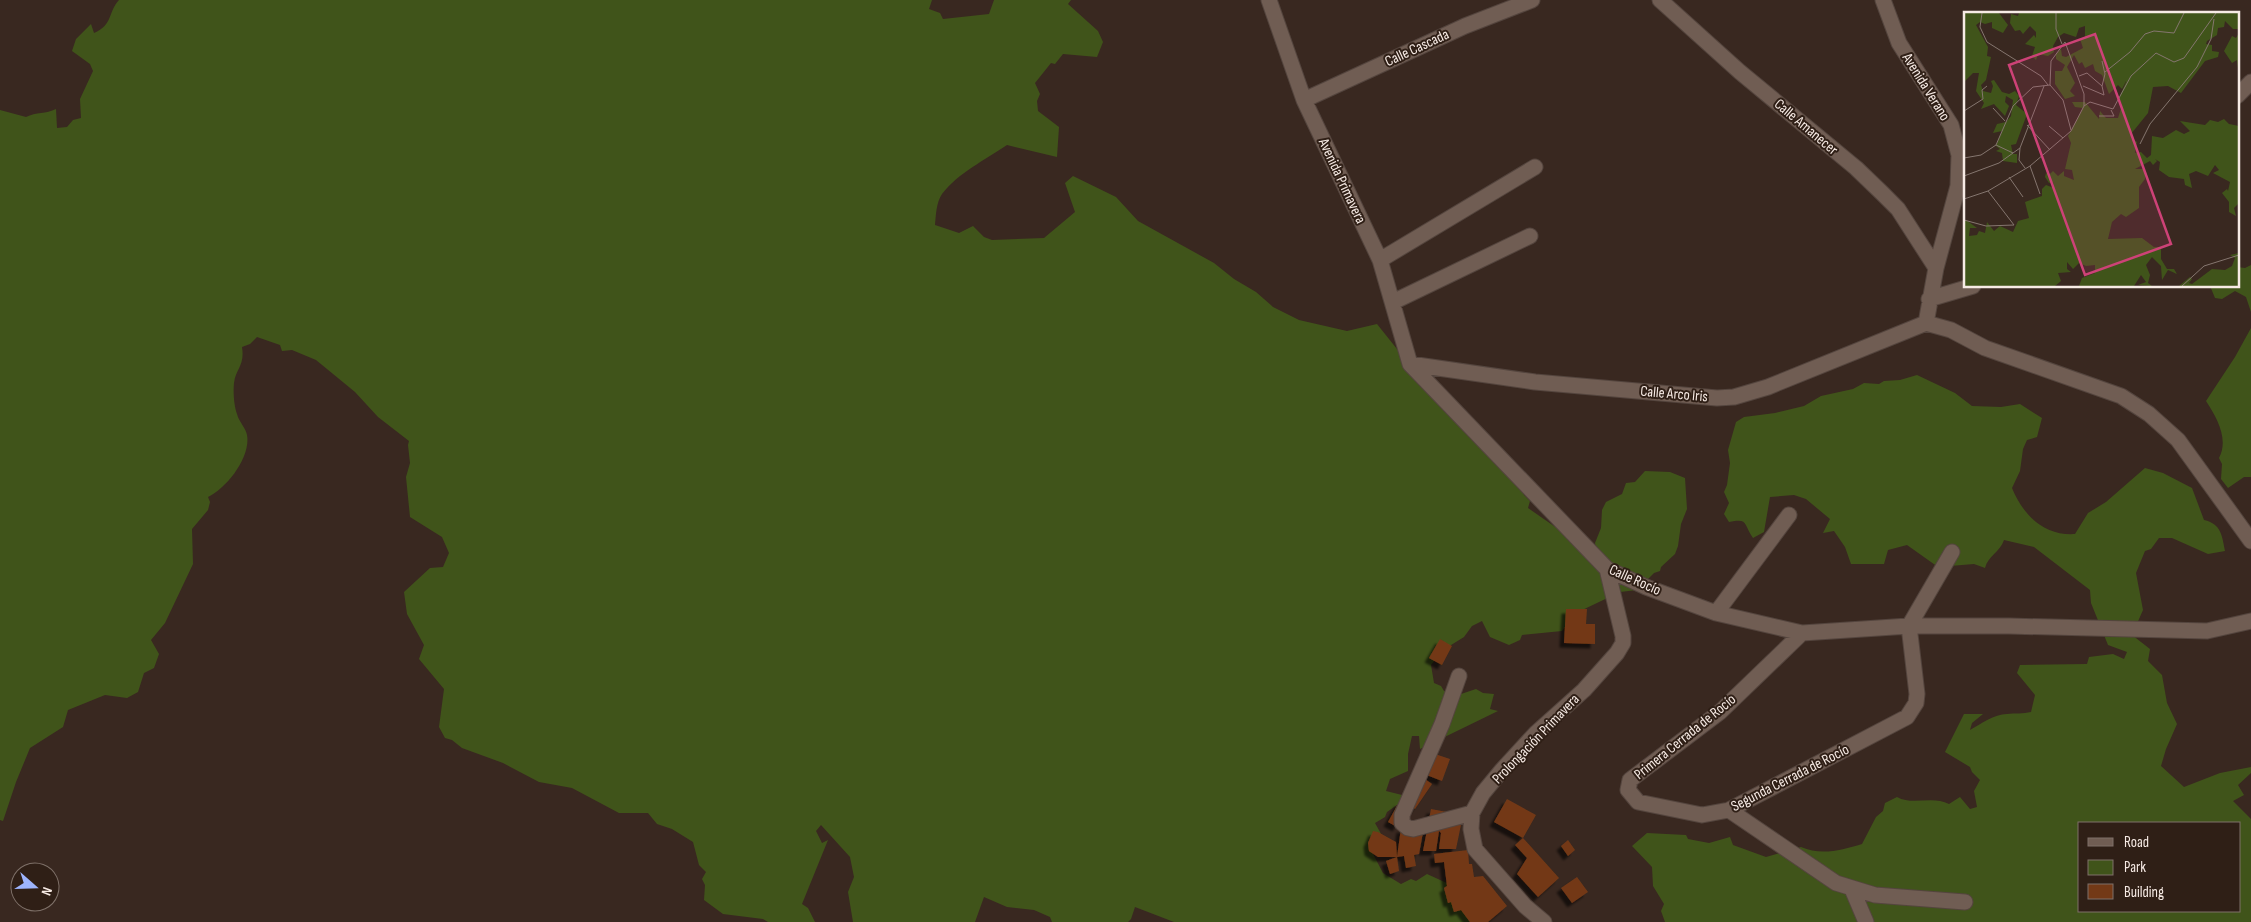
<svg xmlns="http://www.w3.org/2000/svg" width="2251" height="922" viewBox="0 0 2251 922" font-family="'Sofia Sans Condensed',sans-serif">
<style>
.green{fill:#40541a;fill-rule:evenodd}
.building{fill:#733916;filter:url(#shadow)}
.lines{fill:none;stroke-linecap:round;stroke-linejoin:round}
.minor-casing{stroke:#54453e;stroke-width:17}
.minor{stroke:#705d53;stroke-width:15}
.labels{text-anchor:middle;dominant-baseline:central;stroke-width:4;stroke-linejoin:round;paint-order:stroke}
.street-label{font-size:15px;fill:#f7ebe5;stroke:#2f1f16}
.inset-road{fill:none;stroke:#85766f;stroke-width:1}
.view{fill:#cd4277;fill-opacity:0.15;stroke:#cd4277;stroke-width:2.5}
.inset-edge{fill:none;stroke:#f7ebe5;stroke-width:2.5}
</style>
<defs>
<filter id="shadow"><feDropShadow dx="-4.5" dy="4.5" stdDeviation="1" flood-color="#0009"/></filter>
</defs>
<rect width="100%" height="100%" fill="#392820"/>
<path class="green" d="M119,0H932L929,9L940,13L943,19L989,14L994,0H1071L1068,4L1098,31L1103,42L1097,57L1063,54L1055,64L1051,63L1035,83L1040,94L1037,101L1038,111L1059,127L1057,157L1007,145C985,160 958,173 942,194C936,203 936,215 935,225L959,233L973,226L984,237L992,240L1044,238L1075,212L1065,183L1073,176L1116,197L1138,221L1214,263L1234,279L1256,292L1273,307L1299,320L1347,331L1377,324L1405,359L1517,480L1524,495L1530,501L1528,508L1597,556L1595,543L1601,528L1602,510L1606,502L1622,494L1626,483L1635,482L1645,471L1670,472L1685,478L1687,509L1681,524L1678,546L1675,554L1661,567L1660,571L1654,573L1637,590L1620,592L1576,613L1562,631L1522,635L1520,640L1509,645L1490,637L1482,621L1472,626L1464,637L1443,650L1431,665L1434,683L1441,686L1444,691L1458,695L1476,689L1483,693L1494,694L1490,709L1498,711L1420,749L1419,736H1412L1408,754V771L1390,779L1386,791L1402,795L1404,800L1387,812L1385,817L1375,823L1385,841L1372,852L1383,873L1401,884L1411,879L1416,881L1427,874L1449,884L1470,922H1174L1135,907L1131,919L1128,922H1052L1050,917L1034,910L1007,907L984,897L975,922H853L848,892L854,877L850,857L821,825L816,831L822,843L828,840L802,904L808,908L815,922H768L763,919L723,914L704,900L705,885L702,879L706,872L699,865L693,842L672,829L657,824L648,813H619L572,788L539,782L503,763L462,748L452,740L445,738L439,727L444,689L419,659L424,645L407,614L404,592L430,568L443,567L449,553L442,537L410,517L406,477L410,463L408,445L409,441L378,417L355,392L316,360L292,350L282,351L280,345L257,337L250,344L242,347C245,366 236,368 234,383C233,392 234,406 237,414C239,422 246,428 247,435C251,457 227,488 208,497L210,502L208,510L192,529L193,564L165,623L151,640L159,654L154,668L144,673L138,692L127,698L105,695L68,710L63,727L30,748L16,782L3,821L0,820V110L26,117C36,112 46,114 56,109L57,128L67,127L73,120L81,118L80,99L93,71L90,64L72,51L76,39L91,24L94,33C113,25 108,12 119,0Z
M2251,265V312L2246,297L2235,291L2222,299L2215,298L2210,286H2237V267L2245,268Z
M2251,328V477H2244L2228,488L2221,479L2222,464L2219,458C2229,439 2217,418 2206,401L2235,357Z
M1917,375L1955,393L1972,406L2001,407L2020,404L2042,418L2037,437L2027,440L2023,449L2020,471L2012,488C2023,515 2044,536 2075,534L2088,513L2106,502L2145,468L2163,473L2192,488L2204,520C2221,524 2222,535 2225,551L2208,554L2172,538H2159L2151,549L2145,551L2136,573L2143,610L2132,635L2150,649L2148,661L2162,675L2167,703L2177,724L2166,749L2161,766L2184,787L2220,773L2251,767V773L2238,785L2244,795L2233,801L2251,819V922H1665L1661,911L1664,904L1653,886L1652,867L1632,846L1647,833L1686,835L1688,839L1709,843L1730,837L1733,845L1766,857L1801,847C1821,856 1842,850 1862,844L1876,817L1883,811L1885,803L1897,797C1913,806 1932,795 1949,804L1960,797L1970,809L1977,807L1974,791L1980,780L1972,772L1970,767L1945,752L1964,714H1983L1972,723L1970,730C1981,724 1994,714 2007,714C2015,713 2023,714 2031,712L2035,695L2017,673L2020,665L2087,664L2089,657L2113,654L2124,659L2127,652L2108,645L2091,603L2090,590L2034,547L2004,540C2000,552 1988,556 1985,568L1974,564L1938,567L1907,545L1888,550L1884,564H1851L1845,547L1834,531L1823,533L1830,519L1806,499L1794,495L1770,497L1764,532L1753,538C1743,524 1749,518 1729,522L1724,514L1729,503L1724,492L1727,485L1730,463L1728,450L1736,422L1744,417L1775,413L1804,406L1821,396L1853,389L1864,383L1879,384L1884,381L1900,380ZM2080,823H2240V911H2080Z"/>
<path class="building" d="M1566,609H1587L1586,624H1595V644L1564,643Z
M1440,639L1452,646L1442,665L1429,658Z
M1432,753L1450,759L1442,781L1424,774Z
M1419,775L1432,784L1415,809L1406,803Z
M1507,799L1536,815L1523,838L1559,878L1538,897L1517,874L1527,858L1515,845L1523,838L1494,822Z
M1399,802L1409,807L1397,827L1388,822Z
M1431,809L1463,815L1456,849H1439L1441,833L1439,831L1436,851H1423Z
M1401,828L1423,832L1419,854L1414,855L1416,866L1406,868L1404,856L1397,857Z
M1373,831L1378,832L1396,842L1397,857H1378L1369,851L1368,843Z
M1568,840L1575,850L1568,856L1561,846Z
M1468,850L1469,864H1472L1474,877L1483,876L1507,906L1488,922H1470L1461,910L1454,912L1451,902L1448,903L1444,888L1447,886L1444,862L1435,863L1434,854Z
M1397,857L1399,871L1390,874L1386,861Z
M1577,877L1588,892L1572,903L1561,888Z"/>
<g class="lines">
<defs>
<path id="minor" d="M1269,0L1304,100L1380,260L1410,364L1607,569L1646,587L1716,613L1802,633L1909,626H2009L2207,631L2251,621
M1660,0L1740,72L1856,168L1882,193L1898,209L1936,268
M1883,0L1899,43L1951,125L1959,155L1958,186L1936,268L1926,323
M2237,96L2251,82
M1304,100L1465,26L1532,0
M1380,260L1535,167
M1929,299L1973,286
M1393,302L1530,236
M1926,323L1951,330L1985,348L2121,396L2149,414L2178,440L2251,541
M1410,364L1535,382L1717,398L1734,397L1768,387L1926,323
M1716,613L1789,515
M1909,626L1952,552
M1802,633L1720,712L1630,780L1628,790L1638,802L1702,815L1729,810L1907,717L1916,703L1917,694L1909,626
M1459,676L1442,724L1402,815V823L1408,828L1413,829L1472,813
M1729,810L1836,883L1875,895L1965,902
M1852,889L1866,922
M1544,922L1525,906L1475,849L1471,829L1472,813L1483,793L1502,770L1536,733L1584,690L1617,653L1623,643V636L1607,569"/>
</defs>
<use href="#minor" class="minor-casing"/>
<use href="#minor" class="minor"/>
</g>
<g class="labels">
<g class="street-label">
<text transform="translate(1417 48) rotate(-25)">Calle Cascada</text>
<text transform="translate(1926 87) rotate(58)">Avenida Verano</text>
<text transform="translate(1806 127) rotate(40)">Calle Amanecer</text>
<text transform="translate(1342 181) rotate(65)">Avenida Primavera</text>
<text transform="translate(1674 394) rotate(5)">Calle Arco Iris</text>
<text transform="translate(1635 580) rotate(24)">Calle Rocío</text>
<text transform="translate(1685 737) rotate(-39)">Primera Cerrada de Rocío</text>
<text transform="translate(1536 739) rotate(-46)">Prolongación Primavera</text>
<text transform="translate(1790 778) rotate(-27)">Segunda Cerrada de Rocío</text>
</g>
</g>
<g transform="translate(1964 12)">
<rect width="275" height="275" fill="#392820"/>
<path d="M0,1H35L44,13L39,21L28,16V10L21,12L16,10L12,13L24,35L23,44L27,45L22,68L17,73L19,79L27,81L29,74L27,69L30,68L38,80L45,82L51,79L55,84L52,93L63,102L52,132L47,133L49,142H53V151L39,149L38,141L32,139L36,137L32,134L38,119L29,121L33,112L42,110L47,104L49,88L42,84L41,90L45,94L41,104L30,92L17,97L20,91L12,79L15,61H9L0,70ZM55,1H275V17H269L261,9L260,15L254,16L253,23L243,29L242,32L248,33V39L255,40L254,45L241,49L217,81L204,74L189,75L184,101L167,122V126L173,130L171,141L177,140L183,146L187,143L188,124L199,126L212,118L220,122L226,119L216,109L241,113L246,108L254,110L260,107L265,112L275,114V191L270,196L272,204L265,200V190L258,181L263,177L264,179L266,170L249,161L255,158L251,153L244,164L232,159L225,162L228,176L221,173L220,167L205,165L195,158L196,150L191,147L193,149L189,153L186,149L171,157H181V167L175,175V196L162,205L157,202L148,210L144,227L178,226L190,235H197V247L203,257H210L213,262L204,258L198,268L197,254L188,245L182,253L186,263L184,271L188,274L174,273L182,270L177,263L170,274H115L118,266L131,261V253L122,254L115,251L109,257L103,250V257L107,260L94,261L97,269L91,274H0V210L2,208L13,216H6L5,224L13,223L15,219L21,221L23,210L30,219L36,214L49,220L54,209L65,206L61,190L78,184V177L82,173L90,176L89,170L85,171L81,165L82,161L85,163L89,159L94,164L100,159V164L110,168L108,158L101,157L107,131L104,124L119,96L111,95L108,90H121L135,107L136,99L142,106H154L158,93L155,86L162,70V69L158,77L154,73L145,82L138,63L131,59L129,52L121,56L118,50L115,52L110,43L103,55L111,71L106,79L111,84L101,87L91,72V59H98L101,53L92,47V42L97,37L98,44L102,45L119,36L116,27L121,25V14L115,16L112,25L100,21L94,25L89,34L90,40L84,44L74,42L72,48L68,44L71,35L61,32L70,23L72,26V20L66,14L59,22L56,18L51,19L46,11L47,2L54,4ZM275,21V54L274,56L273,48L268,51L260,39L268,24L272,26ZM275,241V274H215L226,265L228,267L225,271L228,272L248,257L261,258L268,254L271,246L266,243Z" fill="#40541a"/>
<path class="inset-road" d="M18,1L16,15L23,30L77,64L84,73M92,1V17L98,32M141,60L166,40L181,22L190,19L210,21L220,1M115,64L123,61L138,74L140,83L119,74M86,73L99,88L107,118M138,74L141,62L138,49M120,94L126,90L149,97L167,64L192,41L210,50L220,46L252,1M29,96L41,109M0,99L19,87L18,78L23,74M135,104H150L147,98M63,113L86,138M85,114L99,126M176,132L186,112L233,55L247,27L250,7M32,133L49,141M0,146L17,143L32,133L49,94L69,75L86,73M66,154L76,182M61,156L55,148L56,136L80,74M0,164L35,151L56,136M45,165L59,185M24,179L50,213M0,187L24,179L66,154L107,119L120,94V82L101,30L87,49L86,73M0,208L22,214L50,213M218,274L240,254L275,243"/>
<path class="view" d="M131,22L207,232L121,263L45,53Z"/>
<rect width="275" height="275" class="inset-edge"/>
</g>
<rect x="2078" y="822" width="162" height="90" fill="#2f1f16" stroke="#7f7169"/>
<rect x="2088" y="838" width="25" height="8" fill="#705d53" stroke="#7f7169"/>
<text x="2124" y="847" font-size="15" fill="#f7ebe5">Road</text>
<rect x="2088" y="860" width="25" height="15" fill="#40541a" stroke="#7f7169"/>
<text x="2124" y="872" font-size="15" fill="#f7ebe5">Park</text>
<rect x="2088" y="884" width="25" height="15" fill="#733916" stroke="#7f7169"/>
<text x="2124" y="897" font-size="15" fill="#f7ebe5">Building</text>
<g transform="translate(35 887) rotate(110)"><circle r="24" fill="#2f1f16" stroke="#7f7169"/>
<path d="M0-4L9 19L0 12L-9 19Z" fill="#9db4fd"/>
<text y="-8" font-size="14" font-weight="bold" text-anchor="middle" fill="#f7ebe5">N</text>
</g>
</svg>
